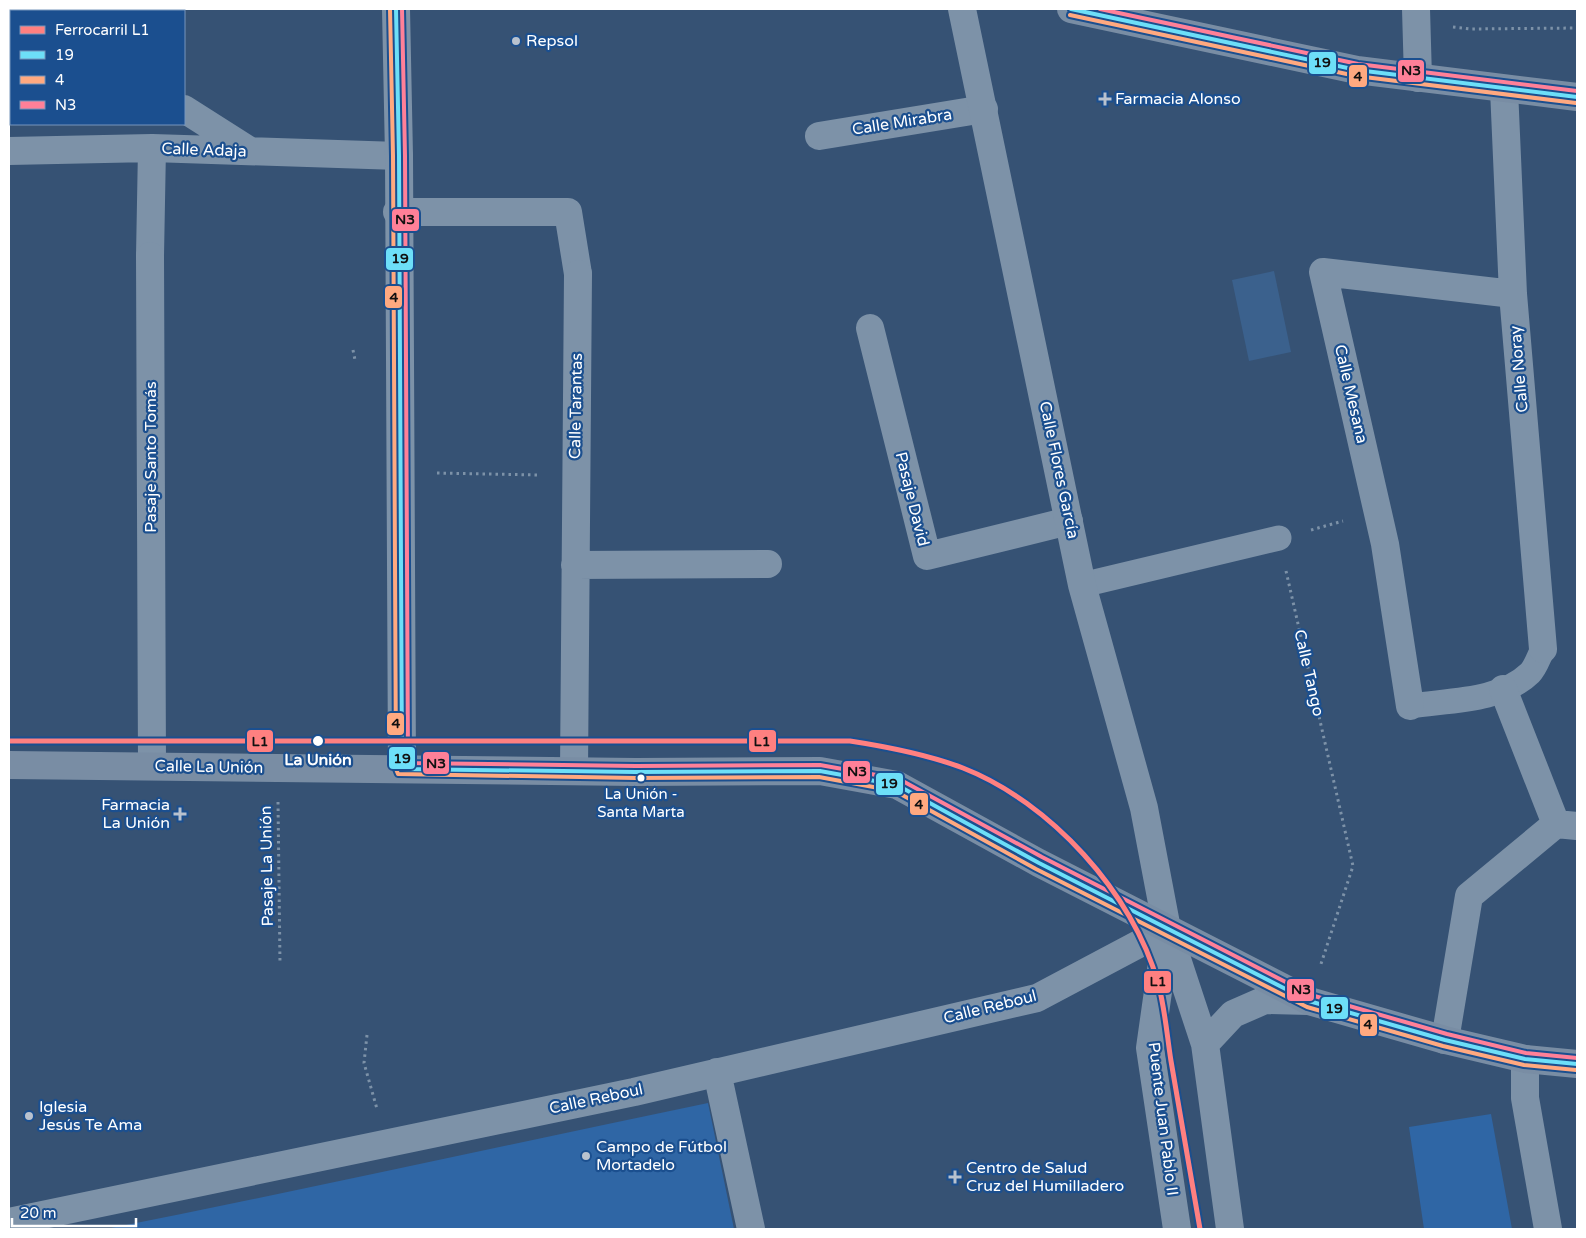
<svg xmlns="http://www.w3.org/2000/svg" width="1586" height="1238" viewBox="0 0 1586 1238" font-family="'Varela Round',sans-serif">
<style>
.green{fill:#2f66a5}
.water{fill:#3b618d}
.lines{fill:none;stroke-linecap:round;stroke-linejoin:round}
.path{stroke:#7d92a8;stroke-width:3;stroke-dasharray:2.5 4;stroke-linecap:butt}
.service{stroke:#7d92a8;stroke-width:25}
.pedestrian{stroke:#7d92a8;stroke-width:28}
.minor{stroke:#7d92a8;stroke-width:28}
.tertiary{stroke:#7d92a8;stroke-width:28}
.secondary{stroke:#798da4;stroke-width:28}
.bus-1-casing{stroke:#1b4f8f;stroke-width:8}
.bus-2-casing{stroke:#1b4f8f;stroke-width:8}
.bus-3-casing{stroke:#1b4f8f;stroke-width:8}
.bus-1{stroke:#6ddff8;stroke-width:4}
.bus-2{stroke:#ffa980;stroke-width:4}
.bus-3{stroke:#ff8098;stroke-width:4}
.rail-1-casing{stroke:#1b4f8f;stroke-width:9}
.rail-1{stroke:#ff8080;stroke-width:5}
.poi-dot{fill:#b9c2ce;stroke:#1b4f8f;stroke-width:2}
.stop-dot{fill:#fff;stroke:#1b4f8f;stroke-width:2}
.labels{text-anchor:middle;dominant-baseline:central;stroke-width:4.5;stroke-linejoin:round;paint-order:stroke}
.bus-label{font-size:15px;fill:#fff;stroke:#1b4f8f}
.poi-label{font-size:16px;fill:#fff;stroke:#1b4f8f;text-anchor:start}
.street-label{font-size:16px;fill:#fff;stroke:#1b4f8f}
.stop-label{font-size:16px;font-weight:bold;fill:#fff;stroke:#1b4f8f}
.line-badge{stroke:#1b4f8f;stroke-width:2}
.pale-badge-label{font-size:14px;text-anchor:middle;font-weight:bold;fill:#111}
</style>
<rect width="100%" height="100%" fill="#365274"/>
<path class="green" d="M708,1103L734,1229H106C307,1189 507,1145 708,1103Z
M1491,1114L1512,1229H1424L1409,1127Z"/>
<path class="water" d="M1274,271L1291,352L1249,361L1232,280Z"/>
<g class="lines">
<path class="path" d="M1453,27L1470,29L1577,28
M353,350L355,360
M437,473L540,475
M1311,530L1343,521
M1286,571L1353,866L1320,967
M278,802L280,964
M367,1035L364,1063L377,1109"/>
<path class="service" d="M1082,585L1279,538
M1410,706C1449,700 1500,702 1530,673C1536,667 1539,656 1543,649"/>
<path class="pedestrian" d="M79,9L81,11
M184,109L250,151
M819,136L984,109
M9,151L152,148L399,156
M397,212H568L578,274
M150,256L152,148
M870,328L927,556L1069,521
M1503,689L1556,824
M1445,1040L1469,896L1556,824L1577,826"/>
<path class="minor" d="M396,9L399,156L402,769
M1416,9L1418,78
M1504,89L1513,294L1543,649
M150,256L152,766
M575,565L768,564
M1410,706L1385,544L1323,272L1513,294
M574,771L578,274
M1525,1059V1098L1548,1229
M717,1072L751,1229
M9,1222L634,1092L1037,998L1167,929L1144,808L1082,585L962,9"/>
<path class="tertiary" d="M1167,929L1205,1044L1230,1229
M1166,935L1150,1048L1177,1229
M1205,1044L1233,1014L1265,1000L1309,1001"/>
<path class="secondary" d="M1071,9L1357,70L1577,97
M9,765L636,772L820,771L897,785L1039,863L1309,1001L1445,1040L1525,1059L1577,1064"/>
<defs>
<path id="bus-1" d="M396,9L399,156L402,769L636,772L820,771L897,785L1039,863L1309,1001L1445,1040L1525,1059L1577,1064
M1071,9L1357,70L1577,97"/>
<path id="bus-2" d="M390,9L393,156L396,769L398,774L636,778L819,777L895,791L1036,869L1307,1007L1443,1046L1524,1065L1576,1070
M1070,15L1356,76L1576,103"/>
<path id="bus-3" d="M402,9L405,156L408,763L636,766L820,765L899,779L1042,857L1311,995L1447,1034L1526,1053L1577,1058
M1100,9L1358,64L1577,91"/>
</defs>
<use href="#bus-1" class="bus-1-casing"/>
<use href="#bus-2" class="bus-2-casing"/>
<use href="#bus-3" class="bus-3-casing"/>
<use href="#bus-1" class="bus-1"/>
<use href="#bus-2" class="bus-2"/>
<use href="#bus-3" class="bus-3"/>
<defs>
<path id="rail-1" d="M9,741H850C889,747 926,754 963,768C1050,802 1133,893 1158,983C1165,1008 1167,1036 1171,1061C1181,1117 1190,1173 1200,1229"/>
</defs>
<use href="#rail-1" class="rail-1-casing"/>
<use href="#rail-1" class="rail-1"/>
</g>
<g class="poi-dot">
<circle cx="516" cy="41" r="5"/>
<path d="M1102.5 91.5h5v5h5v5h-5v5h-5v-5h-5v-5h5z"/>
<path d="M177.5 806.5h5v5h5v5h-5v5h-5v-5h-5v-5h5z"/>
<circle cx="29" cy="1116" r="5"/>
<circle cx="586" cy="1156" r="5"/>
<path d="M952.5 1169.5h5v5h5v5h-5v5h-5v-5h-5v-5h5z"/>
</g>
<g class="stop-dot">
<circle cx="318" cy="741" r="6"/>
<circle cx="641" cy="778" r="4.5"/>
</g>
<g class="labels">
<g class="bus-label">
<text x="641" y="794">La Unión -<tspan x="641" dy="18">Santa Marta</tspan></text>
</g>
<g class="poi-label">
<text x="526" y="41">Repsol</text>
<text x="1115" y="99">Farmacia Alonso</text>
<text x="170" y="805" text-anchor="end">Farmacia<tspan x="170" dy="18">La Unión</tspan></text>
<text x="39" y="1107">Iglesia<tspan x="39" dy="18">Jesús Te Ama</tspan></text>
<text x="596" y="1147">Campo de Fútbol<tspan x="596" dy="18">Mortadelo</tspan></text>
<text x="966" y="1168">Centro de Salud<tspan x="966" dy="18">Cruz del Humilladero</tspan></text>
</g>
<g class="street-label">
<text transform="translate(902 122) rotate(-9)">Calle Mirabra</text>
<text transform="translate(204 150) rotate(2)">Calle Adaja</text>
<text transform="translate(1519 369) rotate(-95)">Calle Noray</text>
<text transform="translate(1351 394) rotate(77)">Calle Mesana</text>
<text transform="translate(576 406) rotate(-89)">Calle Tarantas</text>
<text transform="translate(151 457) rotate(-90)">Pasaje Santo Tomás</text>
<text transform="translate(1059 470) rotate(78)">Calle Flores García</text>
<text transform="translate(912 499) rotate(76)">Pasaje David</text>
<text transform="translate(1309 673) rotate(77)">Calle Tango</text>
<text transform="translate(209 767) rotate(1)">Calle La Unión</text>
<text transform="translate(267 866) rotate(-91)">Pasaje La Unión</text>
<text transform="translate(990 1007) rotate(-14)">Calle Reboul</text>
<text transform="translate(596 1099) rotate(-12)">Calle Reboul</text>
<text transform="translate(1163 1119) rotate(83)">Puente Juan Pablo II</text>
</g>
<g class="stop-label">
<text x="318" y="760">La Unión</text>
</g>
</g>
<g class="line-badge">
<rect x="1308" y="51" width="29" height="24" rx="5" fill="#6ddff8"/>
<rect x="1397" y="59" width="28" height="24" rx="5" fill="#ff8098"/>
<rect x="1348" y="64" width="20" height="24" rx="5" fill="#ffa980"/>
<rect x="391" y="208" width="29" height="24" rx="5" fill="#ff8098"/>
<rect x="385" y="247" width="29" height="24" rx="5" fill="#6ddff8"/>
<rect x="384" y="285" width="19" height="24" rx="5" fill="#ffa980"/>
<rect x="386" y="712" width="19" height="24" rx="5" fill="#ffa980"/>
<rect x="246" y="729" width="28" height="24" rx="5" fill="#ff8080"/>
<rect x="748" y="729" width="29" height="24" rx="5" fill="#ff8080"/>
<rect x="388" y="746" width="28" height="24" rx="5" fill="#6ddff8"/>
<rect x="422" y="751" width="28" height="24" rx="5" fill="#ff8098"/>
<rect x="842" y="760" width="29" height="24" rx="5" fill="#ff8098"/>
<rect x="875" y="772" width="29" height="24" rx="5" fill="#6ddff8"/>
<rect x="909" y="792" width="20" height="24" rx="5" fill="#ffa980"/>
<rect x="1143" y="970" width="29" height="24" rx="5" fill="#ff8080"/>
<rect x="1286" y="978" width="29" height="24" rx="5" fill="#ff8098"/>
<rect x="1320" y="996" width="29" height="24" rx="5" fill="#6ddff8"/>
<rect x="1359" y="1013" width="19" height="24" rx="5" fill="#ffa980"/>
</g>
<g class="pale-badge-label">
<text x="1322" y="67">19</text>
<text x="1411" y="75">N3</text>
<text x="1358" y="81">4</text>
<text x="405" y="224">N3</text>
<text x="400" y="263">19</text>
<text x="394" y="302">4</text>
<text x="396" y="728">4</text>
<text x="260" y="746">L1</text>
<text x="762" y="746">L1</text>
<text x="402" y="763">19</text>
<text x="436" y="768">N3</text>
<text x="857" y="776">N3</text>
<text x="889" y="788">19</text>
<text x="919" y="809">4</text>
<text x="1158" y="986">L1</text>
<text x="1301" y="994">N3</text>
<text x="1334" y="1013">19</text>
<text x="1368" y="1029">4</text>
</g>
<rect width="1586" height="1238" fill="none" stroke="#ffffff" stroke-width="20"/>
<rect x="10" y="10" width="175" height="115" fill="#1b4f8f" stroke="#7695bc"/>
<rect x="20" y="26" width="25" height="8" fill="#ff8080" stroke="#7695bc"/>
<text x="55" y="35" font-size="15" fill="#ffffff">Ferrocarril L1</text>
<rect x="20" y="51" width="25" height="8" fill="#6ddff8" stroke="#7695bc"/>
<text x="55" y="60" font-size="15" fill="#ffffff">19</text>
<rect x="20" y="76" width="25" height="8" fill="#ffa980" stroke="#7695bc"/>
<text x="55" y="85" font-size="15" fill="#ffffff">4</text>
<rect x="20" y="101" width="25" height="8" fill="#ff8098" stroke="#7695bc"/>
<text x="55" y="110" font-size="15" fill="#ffffff">N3</text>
<path d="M12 1218v8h124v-8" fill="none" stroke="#ffffff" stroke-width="2.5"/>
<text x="20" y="1218" font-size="15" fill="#ffffff" stroke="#1b4f8f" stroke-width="4" paint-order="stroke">20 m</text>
</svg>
